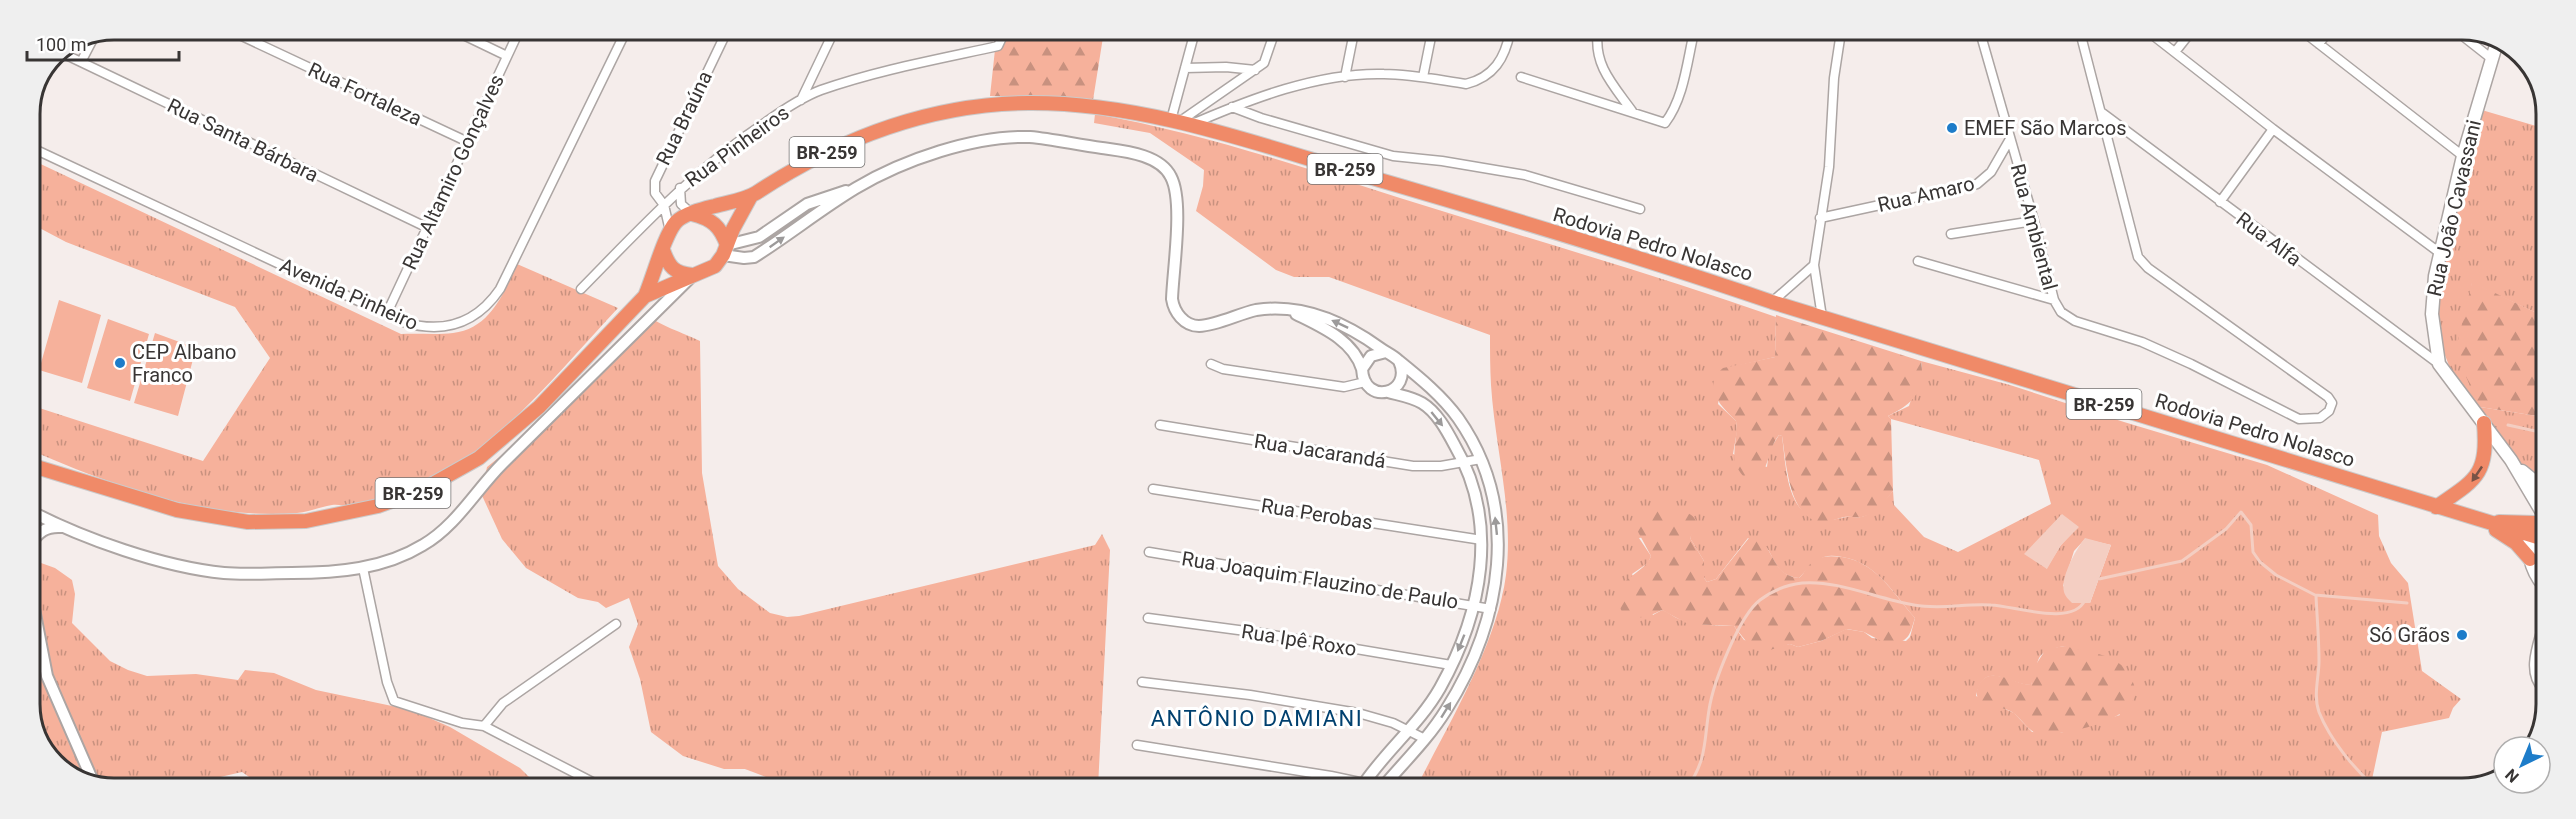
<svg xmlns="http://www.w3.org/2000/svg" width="2576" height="819" viewBox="0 0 2576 819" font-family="Roboto,sans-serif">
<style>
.grass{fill:url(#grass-tufts);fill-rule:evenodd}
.forest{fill:url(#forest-firs)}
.green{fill:#f6b19b}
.water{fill:#f4cec2}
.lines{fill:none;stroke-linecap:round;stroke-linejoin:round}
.stream{stroke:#f4cec2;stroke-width:3}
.minor-casing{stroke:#aca5a3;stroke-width:11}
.tertiary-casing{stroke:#aca5a3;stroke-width:14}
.secondary-casing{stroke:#aca5a3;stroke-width:15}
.trunk-casing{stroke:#cbcaca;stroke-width:16}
.minor{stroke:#fff;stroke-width:8}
.tertiary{stroke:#fff;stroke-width:10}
.secondary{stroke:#fff;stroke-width:12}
.trunk{stroke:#f08a68;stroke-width:14}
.oneway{fill:#9c9a9a}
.oneway2{fill:#785346}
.poi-dot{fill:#1d7cc9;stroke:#fff;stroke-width:2}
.labels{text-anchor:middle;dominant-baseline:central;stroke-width:6;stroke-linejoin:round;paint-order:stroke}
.shield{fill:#fff;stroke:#747271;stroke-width:1.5}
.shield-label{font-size:18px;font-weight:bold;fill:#383534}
.street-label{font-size:20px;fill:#383534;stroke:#fff}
.poi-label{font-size:20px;fill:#383534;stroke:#fff;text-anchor:start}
.quarter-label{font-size:22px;letter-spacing:1.5px;fill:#00406f;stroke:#fff}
.rim{fill:none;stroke:#383534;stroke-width:3}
</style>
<defs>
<pattern id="grass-tufts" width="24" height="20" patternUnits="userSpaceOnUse" patternTransform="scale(1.5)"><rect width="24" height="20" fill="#f6b19b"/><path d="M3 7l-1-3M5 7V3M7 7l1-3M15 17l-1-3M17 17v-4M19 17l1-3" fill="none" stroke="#c8917f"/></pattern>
<pattern id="forest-firs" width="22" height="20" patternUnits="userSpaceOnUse" patternTransform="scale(1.5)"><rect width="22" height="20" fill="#f6b19b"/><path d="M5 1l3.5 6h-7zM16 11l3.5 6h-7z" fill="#c8917f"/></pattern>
</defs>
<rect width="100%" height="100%" fill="#f5edeb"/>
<path class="grass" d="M2475,108L2546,129L2545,317L2472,283L2471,293L2480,407L2544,417V486L2531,477L2507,449L2453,376L2438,337L2434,306Z
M1095,114C1213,135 1328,176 1442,211C1553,246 1666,278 1776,317L1775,357L1723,369L1718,404L1736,421L1737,431L1733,454L1767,467L1769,451L1779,435L1782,436C1787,475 1787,531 1842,518C1848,516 1855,518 1861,517C1874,514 1885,500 1893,491L1894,505L1924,537L1958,552L2051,504L2039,460L1891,419L1888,416L1909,406L1922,367L1921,361L2010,385L2124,422L2267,465L2378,515L2379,536L2391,563L2408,583L2422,671L2461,699L2453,708L2449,718L2382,732L2370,789H2307L2262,782L2256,789L1416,788C1448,725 1497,644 1506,575C1514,511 1495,448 1491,385C1490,368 1490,351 1490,335L1329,277H1294L1276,270L1196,211L1203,186L1204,170L1150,133L1094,123ZM2061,515L2078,527L2061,545L2046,569L2057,520ZM1693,530L1690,538L1704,561V578L1707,582L1716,579L1748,538C1754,541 1766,545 1769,551C1777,566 1780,576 1799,578C1807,570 1812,562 1824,557C1830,555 1836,556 1842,557C1876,562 1894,594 1915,618L1910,637L1906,641L1872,638L1864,632L1846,629L1821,641L1798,647L1790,644L1779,646L1744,640L1734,626C1716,626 1697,625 1679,619C1673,617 1669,612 1662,610L1653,615L1632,574L1648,563L1651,556L1639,538ZM2085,539L2111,545L2090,603L2063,586L2074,551ZM2065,646L2120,715L2060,733L2032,732L2014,713L1976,696C1984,658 2009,685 2031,685C2041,658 2032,652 2065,646Z
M30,159L401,334C418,333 436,335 453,333C490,329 504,293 517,264L618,308C561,369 506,439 433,481C418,490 368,504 350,506C344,506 338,504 332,505C320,507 309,512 297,513C204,520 114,486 30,450V405L203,461L270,358L235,307L66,242L30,223Z
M646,314C658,325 684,333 700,341L702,473L718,566L738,589L770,613L787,617L799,616L1095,545L1102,534L1110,550L1098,787H779V782L745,769H724L683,756L651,732L640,679L629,647L638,624L629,598L606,608L598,602L578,598L526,568L502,539L479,489L483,486L487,467L522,439Z
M30,559L55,568L72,580L75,594L72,623L110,661L128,670L147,676L196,674L238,680L245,670L274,673L316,690L411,710L450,727L520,768L539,787L262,786L242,772L181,786H92L48,756L30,711Z"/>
<path class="forest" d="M997,31H1104L1093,100L1045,96H990Z
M2472,282L2545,317L2544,417L2480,407L2455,353Z
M1776,315L1921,361C1926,391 1913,404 1888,416L1891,419L1893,491C1885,501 1877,514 1862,517C1856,518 1850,516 1844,517C1835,519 1826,524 1817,521C1788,514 1786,459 1782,436L1779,435C1767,450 1770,469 1755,481L1747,480C1725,459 1739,446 1736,421C1721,406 1701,387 1723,368L1775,357Z
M1648,509C1666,510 1690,505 1698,524L1690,538L1704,561V578L1707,582L1716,579L1749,538C1774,535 1768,576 1799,578C1805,573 1808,564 1814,561C1823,555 1832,556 1842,557C1876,562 1893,593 1915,618C1909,637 1910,639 1891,646L1864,632L1847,629L1821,641L1798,647L1790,644L1763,652L1749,645L1734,626L1688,624L1662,610C1650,616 1637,621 1624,615C1602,580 1644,577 1651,556L1636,528L1643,512Z
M2065,646C2079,650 2097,652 2110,658C2122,663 2130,673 2134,685C2144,722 2064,734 2039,735C2027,730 2022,719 2012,712C2001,706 1990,708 1979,702C1976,695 1976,689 1980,683C1991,665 2016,685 2031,685L2035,666L2046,649Z"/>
<path class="green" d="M59,300L101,315L82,383L39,370Z
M108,319L149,334L130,401L87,388Z
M155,333L196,348L178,416L134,403Z"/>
<path class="water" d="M2062,514L2079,527L2061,545L2047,569L2024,554Z
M2085,538L2111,545L2090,603H2072C2069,600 2065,596 2064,592C2060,578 2076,549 2085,538Z"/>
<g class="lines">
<path class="stream" d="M2508,425L2544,433
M2099,579L2182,561L2226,529L2241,512L2251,525L2253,552L2260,562L2276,575L2315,595L2407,603
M2316,596C2317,617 2319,639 2319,661C2319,677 2313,695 2319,712C2330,740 2355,770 2377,789
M1687,788C1707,760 1704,741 1709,710C1713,683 1739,616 1760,600C1773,590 1786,585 1802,583C1839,580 1877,599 1914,605C1943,610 1964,603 1991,605C2015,606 2073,627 2085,600"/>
<defs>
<path id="minor" d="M229,30L468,142
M453,30L507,56
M1598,32C1593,65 1614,86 1632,111
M1980,32L2034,221L2054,300L2061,312L2075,321L2142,342L2191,364L2299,419L2320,418L2329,411L2332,403L2328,397L2148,268L2138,257L2080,32
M2150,33L2273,129L2440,253
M2305,33L2463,156
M2459,33L2492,59
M2319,44L2327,33
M60,52L426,227
M2175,52L2190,33
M81,62L93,39
M1185,68L1226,67L1255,70
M1345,77L1354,32
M1423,77L1432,32
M1521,77L1665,123C1684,98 1687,62 1694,32
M801,100L834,31
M1232,107L1261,118L1393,156L1442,161L1525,175L1640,209
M2101,112L2439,364
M1171,120L1195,31
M1179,122L1264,63L1275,31
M1190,125C1250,99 1319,72 1384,74C1411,74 1439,80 1466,84C1494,77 1505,58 1510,32
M30,147L403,322C443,334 476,324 500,289L626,31
M680,188L681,204L692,214
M2220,202L2273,129
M1820,218L1977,184L1991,172L2010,139
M670,231L664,205L655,193V181L727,31
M1951,234L2034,221
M1918,261L2054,300
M1814,265L1822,317
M581,289C640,229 695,169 766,122C783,110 802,97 821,90C878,70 939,59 998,46L1005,31
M1772,302L1814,265L1829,167L1834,78L1841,32
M387,313L519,31
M1211,364L1223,369L1344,387L1365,382
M1160,425L1413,466H1441L1481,459
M1153,489L1482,540
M1149,552L1491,609
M363,568L387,682L394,701L462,723L484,726L602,787
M1148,618L1261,633L1451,665
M1142,682L1250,695L1358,713L1393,723L1425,739
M2543,689C2525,671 2539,642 2544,621
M484,726L503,703L616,624
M1137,745L1331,776L1364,783L1370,788"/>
<path id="tertiary" d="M727,245L759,237L807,204L846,191
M723,255L744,258L754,257C789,235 821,209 856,188C903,160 975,135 1030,137C1053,139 1078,145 1102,148C1123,151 1160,154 1171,177C1184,202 1173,269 1172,299C1174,312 1184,326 1199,326C1218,325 1238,314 1256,310C1302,303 1344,322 1380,348C1387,353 1393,355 1399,361C1414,394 1364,407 1362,369L1371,356L1386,352
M1296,314C1322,327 1353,340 1362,369
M30,511C84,539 163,567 224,573C246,575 269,573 292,573C337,573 384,569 423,545C456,526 476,490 502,464C564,402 627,341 689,279
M30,545C38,532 46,526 61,527
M30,588L47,676L95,786
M1361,788C1384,752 1419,725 1440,688C1482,613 1500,523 1455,446C1447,431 1437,412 1422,403C1412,397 1399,395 1388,392
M1382,788C1404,762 1428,739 1446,710C1502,621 1522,509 1458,418C1442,396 1420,378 1399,361"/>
<path id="secondary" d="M2497,42L2463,156L2435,276L2432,314L2439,364L2511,460L2543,514
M2522,471L2544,489
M2533,529C2525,548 2530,570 2544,586"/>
<path id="trunk" d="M692,214C712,219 720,226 727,245
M663,250C669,267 674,273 692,275
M645,296C653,278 664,235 676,222C685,213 703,209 715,206C729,202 745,200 756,193C838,139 930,104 1028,103C1141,102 1252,142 1359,174C1497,214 1635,255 1772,302L2544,539
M30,465L177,510L248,522L306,521L378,506L422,490L479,458L539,407L645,296L715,266L723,255L733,229L751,196
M2436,507C2477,479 2488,475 2484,423
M2499,522L2536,523
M2496,530L2516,543L2530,559"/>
</defs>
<use href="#minor" class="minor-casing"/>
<use href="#tertiary" class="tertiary-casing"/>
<use href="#secondary" class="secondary-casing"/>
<use href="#trunk" class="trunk-casing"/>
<use href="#minor" class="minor"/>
<use href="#tertiary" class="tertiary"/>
<use href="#secondary" class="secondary"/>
<use href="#trunk" class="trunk"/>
</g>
<defs><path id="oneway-solid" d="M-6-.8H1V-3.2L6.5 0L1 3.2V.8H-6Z" transform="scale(1.5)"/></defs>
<g class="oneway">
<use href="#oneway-solid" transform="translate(777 242) rotate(-35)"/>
<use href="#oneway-solid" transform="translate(1340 324) rotate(-155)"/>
<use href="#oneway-solid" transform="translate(1437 419) rotate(51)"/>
<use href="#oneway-solid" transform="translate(1496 526) rotate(-96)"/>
<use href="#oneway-solid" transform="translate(1461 643) rotate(112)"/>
<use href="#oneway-solid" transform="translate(1446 710) rotate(-58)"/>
</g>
<use class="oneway2" href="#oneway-solid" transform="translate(2477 474) rotate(124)"/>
<g class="poi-dot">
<circle cx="1952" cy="128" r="6"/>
<circle cx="120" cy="363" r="6"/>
<circle cx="2462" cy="635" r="6"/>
</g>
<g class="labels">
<g class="shield">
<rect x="789.5" y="137" width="75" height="30" rx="4.5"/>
<rect x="1307.5" y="154" width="75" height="30" rx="4.5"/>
<rect x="2066.5" y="389" width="75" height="30" rx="4.5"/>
<rect x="375.5" y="478" width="75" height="30" rx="4.5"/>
</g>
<g class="shield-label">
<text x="827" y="152">BR-259</text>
<text x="1345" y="169">BR-259</text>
<text x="2104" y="404">BR-259</text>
<text x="413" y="493">BR-259</text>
</g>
<g class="street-label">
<text transform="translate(365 94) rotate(25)">Rua Fortaleza</text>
<text transform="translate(684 118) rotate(-64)">Rua Braúna</text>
<text transform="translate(243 140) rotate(26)">Rua Santa Bárbara</text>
<text transform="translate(737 146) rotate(-36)">Rua Pinheiros</text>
<text transform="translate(453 172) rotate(-65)">Rua Altamiro Gonçalves</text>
<text transform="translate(1926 194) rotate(-13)">Rua Amaro</text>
<text transform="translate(2454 208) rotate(-77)">Rua João Cavassani</text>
<text transform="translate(2034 227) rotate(75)">Rua Ambiental</text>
<text transform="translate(2269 239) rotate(37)">Rua Alfa</text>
<text transform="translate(1653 244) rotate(17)">Rodovia Pedro Nolasco</text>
<text transform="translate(349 294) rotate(24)">Avenida Pinheiro</text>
<text transform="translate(2255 430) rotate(17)">Rodovia Pedro Nolasco</text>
<text transform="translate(1320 451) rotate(9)">Rua Jacarandá</text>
<text transform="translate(1317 514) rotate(9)">Rua Perobas</text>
<text transform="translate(1320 580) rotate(9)">Rua Joaquim Flauzino de Paulo</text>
<text transform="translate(1299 640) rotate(9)">Rua Ipê Roxo</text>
</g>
<g class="poi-label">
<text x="1964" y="128">EMEF São Marcos</text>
<text x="132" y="352">CEP Albano<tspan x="132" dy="23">Franco</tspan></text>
<text x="2450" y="635" text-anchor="end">Só Grãos</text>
</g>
<g class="quarter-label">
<text x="1257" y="718">ANTÔNIO DAMIANI</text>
</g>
</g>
<path d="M0 0H2576V819H0ZM114 40H2462A74 74 0 0 1 2536 114V704A74 74 0 0 1 2462 778H114A74 74 0 0 1 40 704V114A74 74 0 0 1 114 40Z" fill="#efefef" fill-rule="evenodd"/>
<path class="rim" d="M114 40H2462A74 74 0 0 1 2536 114V704A74 74 0 0 1 2462 778H114A74 74 0 0 1 40 704V114A74 74 0 0 1 114 40Z"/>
<g transform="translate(2522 765) rotate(223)"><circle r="28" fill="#ffffff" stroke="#afaeae" stroke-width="1.5"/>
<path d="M0-4.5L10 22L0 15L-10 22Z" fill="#1d7cc9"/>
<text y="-9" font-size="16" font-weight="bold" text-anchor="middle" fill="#383534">N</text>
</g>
<path d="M27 51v9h152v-9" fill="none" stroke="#383534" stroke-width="3"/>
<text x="36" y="51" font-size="18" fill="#383534" stroke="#ffffff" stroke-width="4.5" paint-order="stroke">100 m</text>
</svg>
